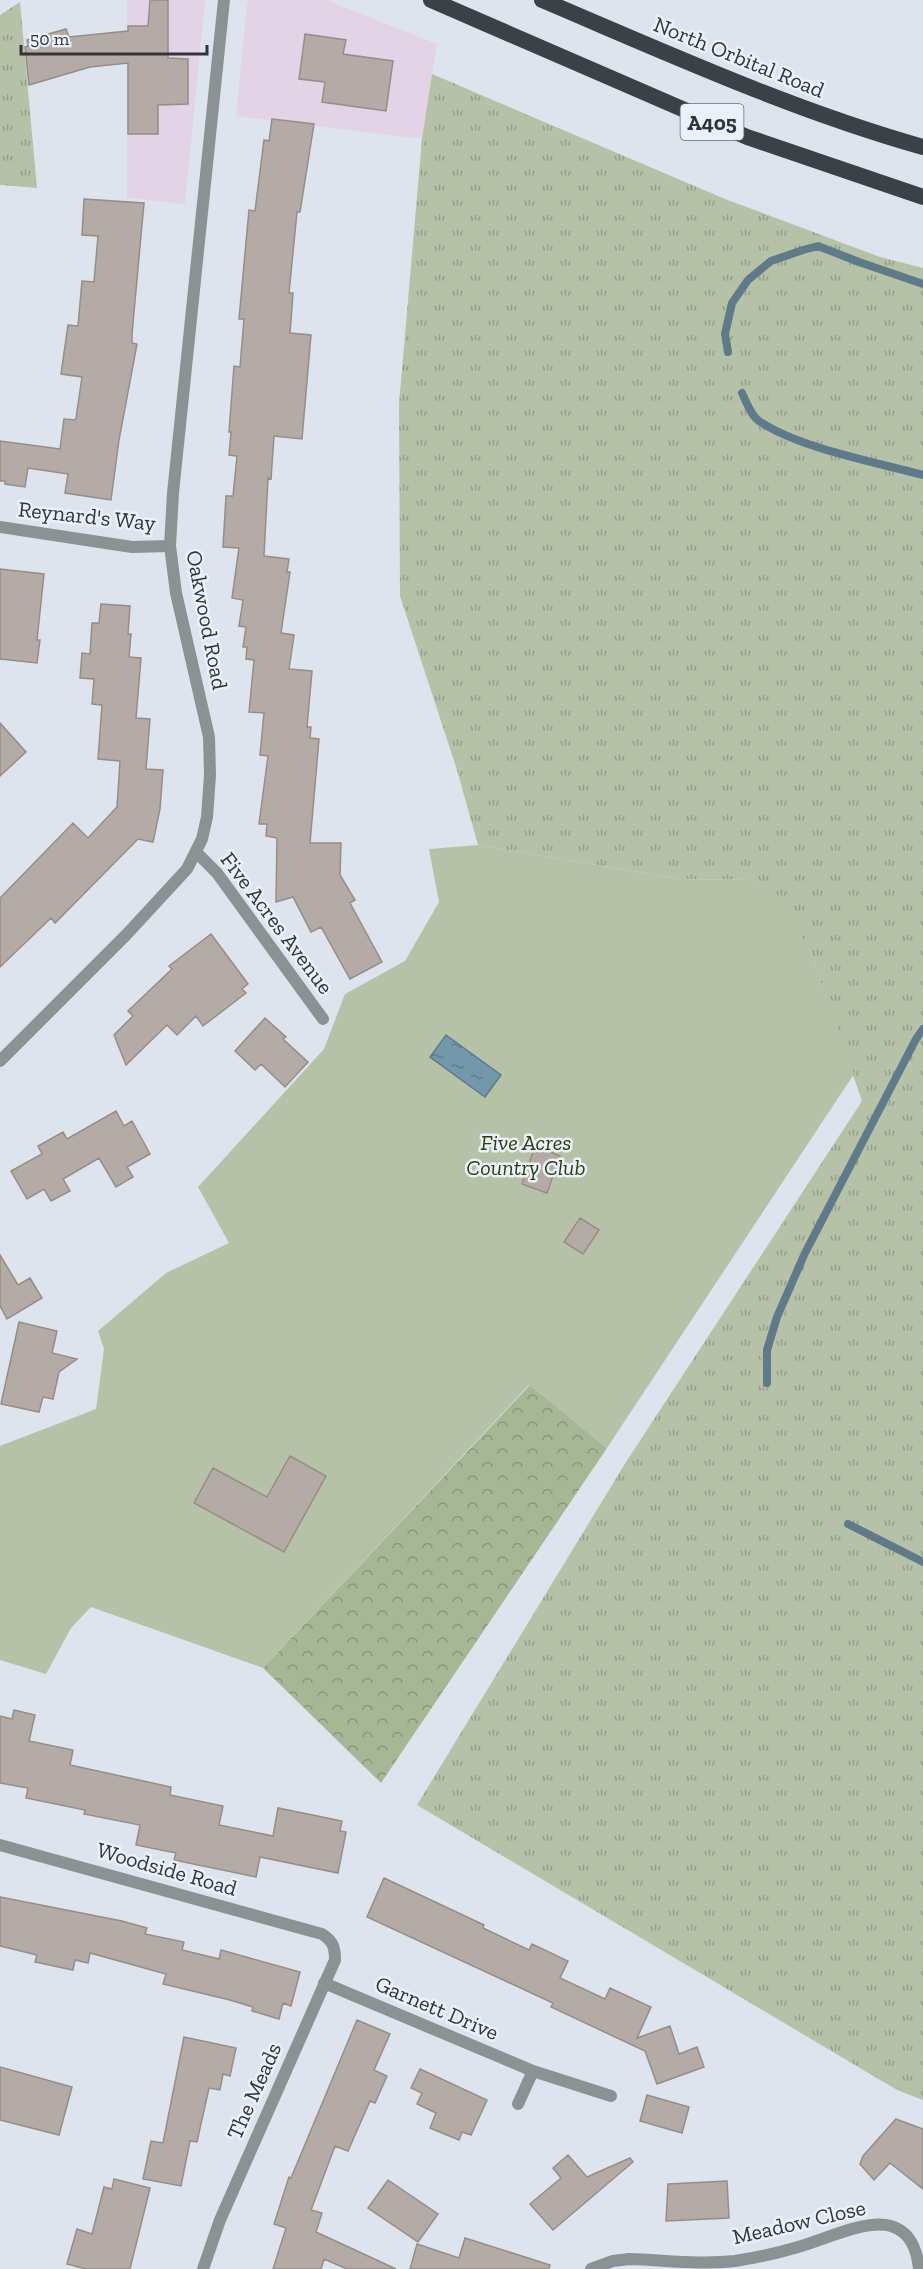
<svg xmlns="http://www.w3.org/2000/svg" width="923" height="2269" viewBox="0 0 923 2269" font-family="'Zilla Slab',serif">
<style>
.commercial{fill:#e3d3e6}
.grass{fill:url(#grass-tufts)}
.forest{fill:url(#forest-crowns)}
.park{fill:#b5c2a8}
.water{fill:url(#water-ripples);stroke:#607a89;stroke-width:1.5}
.lines{fill:none;stroke-linecap:round;stroke-linejoin:round}
.stream{stroke:#607a89;stroke-width:8}
.building{fill:#b5aba6;stroke:#968d87;stroke-width:1.5}
.minor{stroke:#8c9193;stroke-width:12}
.tertiary{stroke:#8c9193;stroke-width:12}
.trunk{stroke:#3a4247;stroke-width:16}
.labels{text-anchor:middle;dominant-baseline:central;stroke-width:5;stroke-linejoin:round;paint-order:stroke}
.shield{fill:#eaf1fa;stroke:#696d72;stroke-width:1.5}
.shield-label{font-size:21px;font-weight:bold;fill:#323538}
.street-label{font-size:22px;fill:#323538;stroke:#eaf1fa}
.park-label{font-size:22px;font-style:italic;fill:#293e08;stroke:#eaf1fa}
</style>
<defs>
<pattern id="grass-tufts" width="24" height="20" patternUnits="userSpaceOnUse" patternTransform="scale(1.5)"><rect width="24" height="20" fill="#b5c2a8"/><path d="M3 7l-1-3M5 7V3M7 7l1-3M15 17l-1-3M17 17v-4M19 17l1-3" fill="none" stroke="#949e8a"/></pattern>
<pattern id="forest-crowns" width="20" height="18" patternUnits="userSpaceOnUse" patternTransform="scale(1.5)"><rect width="20" height="18" fill="#a6b795"/><path d="M2 6a3 3 0 1 1 6 0M12 15a3 3 0 1 1 6 0" fill="none" stroke="#88967b"/></pattern>
<pattern id="water-ripples" width="26" height="14" patternUnits="userSpaceOnUse" patternTransform="scale(1.5)"><rect width="26" height="14" fill="#7398ac"/><path d="M2 4q2-2 4 0t4 0M15 11q2-2 4 0t4 0" fill="none" stroke="#5f7d8d"/></pattern>
</defs>
<rect width="100%" height="100%" fill="#dde4ed"/>
<path class="commercial" d="M127,0H205L185,204L127,198Z
M250,0H326L437,44L422,139L236,116L247,3Z"/>
<path class="grass" d="M20,2L37,188L0,185V15Z
M432,74L725,199L880,257L923,268V2100L897,2090L417,1805L626,1462L862,1101L810,951L752,880L680,879L478,845L457,770L400,596L399,404L422,139Z"/>
<path class="forest" d="M530,1385L607,1448L381,1783L263,1668Z"/>
<path class="park" d="M478,845L680,879L752,880L791,917L810,951L854,1074L607,1448L529,1385L263,1668L91,1607L71,1628L46,1674L0,1660V1446L96,1409L104,1349L98,1331L166,1273L229,1243L198,1187L324,1049L345,994L405,961L439,902L429,849Z"/>
<path class="water" d="M446,1035L501,1075L485,1097L430,1057Z"/>
<g class="lines">
<path class="stream" d="M728,352L725,334L732,303L748,280L771,261L803,250L818,246L859,262L923,284
M742,393C746,401 751,416 759,421C799,448 875,462 923,475
M767,1383V1350L777,1317L805,1253L916,1039L923,1029
M848,1524L923,1562"/>
</g>
<path class="building" d="M150,0H168V58L188,59V104L158,105V134H128V63L90,67L29,85L25,47L28,46L27,40L66,29L69,37L128,31V26H148Z
M305,34L346,40L343,54L393,61L386,111L322,102L325,82L299,79Z
M272,119L314,124L300,212H297L289,293H293L290,333L311,335L302,439L274,436L271,479L268,478L264,556L289,559L287,572H290L281,633L294,635L289,669L312,671L307,727H311L310,738L319,739L310,843H341L340,875L355,900L350,903L382,962L350,979L321,927L311,932L293,897L276,902L277,838L266,836L267,824H259L268,756L260,755L264,713L249,712L254,660L246,659L247,647H243L246,627L239,626L243,600L232,598L239,548L223,547L226,496H233L237,456L229,455L231,432H229L234,366L240,367L244,319H239L249,210L255,211L264,140L269,141Z
M84,199L144,203L132,334V343L137,344L119,440L111,500L65,493L68,474L28,468L25,487L5,484V481H0V441L60,449L64,419L75,420L76,418L82,377L61,374L68,325L78,326L82,281L94,282L98,236L82,235Z
M0,569L44,574L37,640H40L37,663L0,659Z
M101,604L130,606L128,634H131L129,657L141,658L136,718L150,719L146,769L163,770L160,809L153,842L138,839L55,923L51,918L0,967V898L73,823L88,838L117,807L120,761L98,759L102,705L92,704L94,679L80,678L82,653L90,654L92,623H99Z
M0,723L26,752L0,776Z
M211,934L248,984L242,989L246,993L203,1026L196,1016L177,1035L167,1025L126,1065L114,1035L133,1016L128,1011L172,969L169,966Z
M265,1018L286,1037L283,1039L308,1062L285,1087L261,1064L255,1070L235,1051Z
M116,1111L124,1126L132,1121L150,1154L127,1167L133,1177L116,1187L99,1158L63,1179L70,1191L51,1201L44,1189L27,1199L11,1171L42,1154L38,1146L63,1132L67,1139Z
M535,1146L560,1156L547,1193L522,1184Z
M580,1218L599,1230L583,1254L564,1242Z
M0,1255L18,1285L30,1278L42,1298L7,1319L0,1306Z
M19,1322L57,1331L52,1353L77,1359L59,1372L53,1399L43,1397L39,1412L1,1404Z
M290,1456L326,1476L284,1552L194,1503L213,1468L267,1497Z
M14,1710L35,1715L29,1741L73,1750L70,1765L171,1787L170,1795L223,1806L219,1825L273,1836L278,1808L342,1821L340,1831L346,1832L338,1873L260,1857L256,1877L174,1860L176,1853L136,1845L140,1825L84,1814L85,1810L26,1798L28,1788L0,1783V1716L12,1719Z
M384,1878L484,1925L483,1928L529,1950L532,1944L568,1961L560,1978L605,1999L610,1988L651,2007L637,2038L670,2026L679,2054L697,2047L704,2067L657,2084L645,2051L551,2007L553,2003L367,1917Z
M0,1897L122,1921L147,1928L145,1934L184,1942L182,1950L219,1959L221,1950L300,1972L291,2006L283,2003L279,2019L252,2011L253,2007L230,2000L163,1984L166,1974L90,1953L88,1963L75,1960L73,1970L35,1962L37,1955L0,1946Z
M357,2020L390,2034L374,2070L387,2076L375,2103L370,2101L348,2151L335,2146L311,2210L322,2213L316,2232L396,2269H347L324,2259L321,2269H273L286,2228L274,2224L289,2177L291,2178Z
M184,2037L236,2048L230,2076L223,2074L220,2090L209,2088L197,2142L190,2141L181,2186L143,2179L151,2141L163,2143Z
M0,2067L72,2087L59,2135L0,2120Z
M420,2069L487,2100L471,2135L462,2132L459,2140L430,2128L436,2113L417,2104L422,2093L411,2088Z
M647,2095L689,2107L682,2133L640,2121Z
M896,2119L923,2129V2189L890,2163L874,2180L860,2164L863,2156Z
M568,2155L587,2177L630,2158L633,2162L553,2230L530,2204L561,2178L553,2168Z
M114,2179L150,2188L130,2269H86L67,2264L77,2229L92,2234L104,2187L112,2189Z
M388,2180L438,2214L418,2242L368,2208Z
M727,2181L729,2218L666,2221L668,2184Z
M465,2238L550,2265L549,2269H410L417,2244L459,2258Z"/>
<g class="lines">
<path class="minor" d="M0,527L132,547L170,546
M197,853L217,873L323,1019
M0,1845L322,1934C333,1941 335,1947 335,1960L220,2220L203,2269
M324,1983L533,2071L611,2096
M518,2104L533,2071
M591,2269L613,2261L629,2259C664,2260 700,2265 735,2261C755,2258 778,2253 798,2247C824,2240 865,2219 891,2226C911,2232 917,2250 919,2269"/>
<path class="tertiary" d="M0,1061L127,934L187,869L202,839L207,817L210,775L209,737L176,593L170,546L173,493L224,0"/>
<path class="trunk" d="M431,0L747,137L923,197
M542,0C667,53 792,110 923,147"/>
</g>
<g class="labels">
<rect class="shield" x="680.5" y="104" width="63" height="36" rx="4.5"/>
<g class="shield-label">
<text x="712" y="122">A405</text>
</g>
<g class="street-label">
<text transform="translate(739 57) rotate(22)">North Orbital Road</text>
<text transform="translate(87 516) rotate(6)">Reynard's Way</text>
<text transform="translate(207 620) rotate(79)">Oakwood Road</text>
<text transform="translate(277 923) rotate(53)">Five Acres Avenue</text>
<text transform="translate(167 1869) rotate(16)">Woodside Road</text>
<text transform="translate(437 2008) rotate(23)">Garnett Drive</text>
<text transform="translate(254 2091) rotate(-66)">The Meads</text>
<text transform="translate(799 2222) rotate(-13)">Meadow Close</text>
</g>
<g class="park-label">
<text x="526" y="1142">Five Acres<tspan x="526" dy="25">Country Club</tspan></text>
</g>
</g>
<path d="M21 45v9h186v-9" fill="none" stroke="#323538" stroke-width="3"/>
<text x="30" y="45" font-size="18" fill="#323538" stroke="#eaf1fa" stroke-width="4.5" paint-order="stroke">50 m</text>
</svg>
